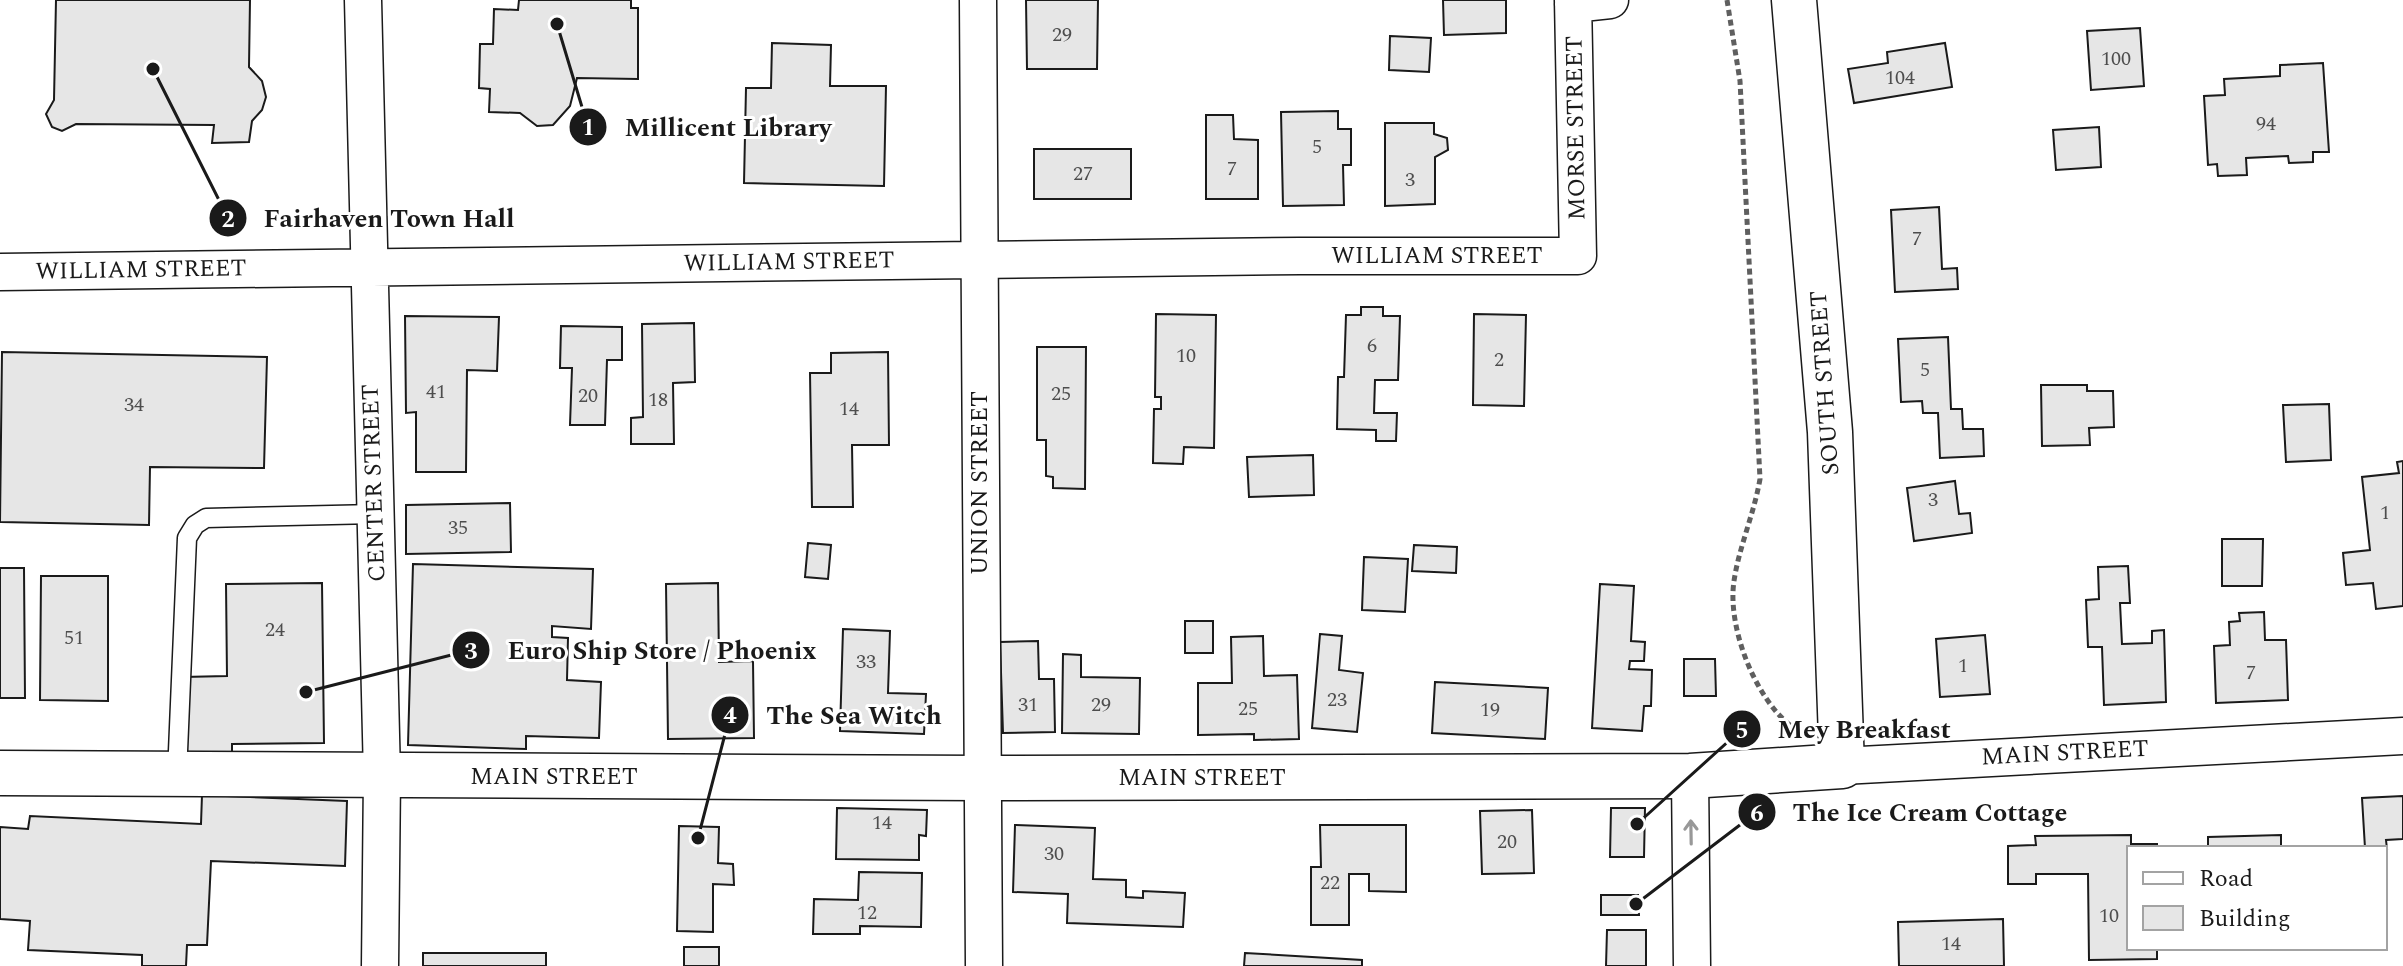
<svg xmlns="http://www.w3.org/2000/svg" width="2403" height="966" viewBox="0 0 2403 966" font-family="Spectral,serif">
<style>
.building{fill:#e6e6e6;stroke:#1a1a1a;stroke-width:2}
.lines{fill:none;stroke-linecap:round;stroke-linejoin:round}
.lane-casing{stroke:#1a1a1a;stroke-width:21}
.street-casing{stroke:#1a1a1a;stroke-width:39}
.secondary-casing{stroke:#1a1a1a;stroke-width:47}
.path{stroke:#5f5f5f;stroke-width:5;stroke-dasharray:6 4;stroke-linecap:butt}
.lane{stroke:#fff;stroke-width:18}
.street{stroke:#fff;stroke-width:36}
.secondary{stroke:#fff;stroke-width:44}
.oneway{stroke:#989898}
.labels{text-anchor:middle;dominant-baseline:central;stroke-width:6;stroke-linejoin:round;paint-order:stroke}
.number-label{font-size:20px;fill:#4d4d4d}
.street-label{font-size:24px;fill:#1a1a1a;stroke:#fff}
.leader{fill:none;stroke:#1a1a1a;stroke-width:3}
.callout-dot{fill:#1a1a1a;stroke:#fff;stroke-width:3}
.mark-label{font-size:24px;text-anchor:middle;font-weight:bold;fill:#fff}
.callout-label{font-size:26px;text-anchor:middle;font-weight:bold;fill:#1a1a1a;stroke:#fff;stroke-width:6;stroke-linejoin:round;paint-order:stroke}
</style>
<rect width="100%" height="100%" fill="#fff"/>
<path class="building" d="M56,0H250L249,67L262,81L266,97L262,110L252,121L249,142L212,143L214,125L76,124L62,131L52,127L46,114L54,100Z
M519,0H631V8H638V79L577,78L570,106L553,125L537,126L520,113L489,112L490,89L479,88L480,44H493L494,9L518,10Z
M1026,0H1098L1097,69H1027Z
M1443,0H1506V33L1444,35Z
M2140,28L2144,86L2091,90L2087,31Z
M1390,36L1431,38L1429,72L1389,70Z
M772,43L831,45L830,86H886L884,186L744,183L746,88H771Z
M1945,43L1952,87L1854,103L1848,69L1888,63L1887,52Z
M2323,63L2329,152H2313V162L2289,163L2288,156L2246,158L2247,175L2218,176L2217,164L2208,165L2204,96L2225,95L2224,79L2280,76V65Z
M1338,111V129H1351V165H1343L1344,205L1283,206L1281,112Z
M1206,115H1233L1234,139L1258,140V199H1206Z
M1385,123H1434V134L1447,138L1448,150L1435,157V204L1385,206Z
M2099,127L2101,167L2056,170L2053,130Z
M1034,149H1131V199H1034Z
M1939,207L1942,269L1957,268L1958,289L1895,292L1891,210Z
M1361,307H1383V316H1400L1398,380H1375L1374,413H1397L1396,441H1376V430L1337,429L1338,377H1344L1346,315H1361Z
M1156,314L1216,315L1214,448L1184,447L1183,464L1153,463L1154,409H1161V397H1155Z
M1474,314L1526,315L1524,406L1473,405Z
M405,316L499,317L497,371L467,370L466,472H416V412L406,413Z
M694,323L695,382L673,383L674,444H631V418L643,417L642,324Z
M561,326L622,327V360H607L605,425H570L572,368H560Z
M1948,337L1951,409H1962L1963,429H1983L1984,456L1940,458L1938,413H1923L1922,401L1901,402L1898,339Z
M1037,347H1086L1085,489L1053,488V477L1046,476V440H1037Z
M2,352L267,357L264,468L150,467L149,525L0,522Z
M888,352L889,445H852L853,507H812L810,373H831V353Z
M2041,385H2087V391H2113L2114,427L2089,428L2090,445L2042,446Z
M2329,404L2331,460L2286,462L2283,405Z
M1313,455L1314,495L1249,497L1247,457Z
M2403,461V606L2376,609L2373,583L2346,585L2343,553L2370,550L2362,477L2399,473L2397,462Z
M1955,481L1959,514L1970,513L1972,533L1914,541L1907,488Z
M510,503L511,552L406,554V505Z
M2222,539H2263L2262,586H2222Z
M808,543L831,545L828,579L805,577Z
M1414,545L1457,547L1456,573L1412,571Z
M1364,557L1408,559L1405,612L1362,610Z
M413,564L593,569L591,629L552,626V637L568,638L567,680L601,682L599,738L526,736V749L408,745Z
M2128,566L2130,603H2120L2122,644L2152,643V631L2164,630L2166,702L2104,705L2102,647H2088L2086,600L2099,599L2098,567Z
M0,568H24L25,698H0Z
M41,576H108V701L40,700Z
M322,583L324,743L232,744V755L183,756V677L227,676L226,584Z
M718,583L719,662L753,661L754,738L668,739L666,584Z
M1600,584L1634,586L1631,641L1645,642L1644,661H1630L1629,669L1652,670L1651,706H1644L1642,731L1592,728Z
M2264,612L2265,640H2286L2288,700L2216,703L2214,646L2230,645L2229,622L2240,621L2239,613Z
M1185,621H1213V653H1185Z
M843,629L890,631L888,693L926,694L924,734L840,731Z
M1320,634L1342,636L1339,670L1363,673L1357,732L1312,728Z
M1985,635L1990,694L1940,697L1936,639Z
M1263,636L1264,676L1297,675L1299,739L1254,740V734L1198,735V683H1232L1231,637Z
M1038,641L1039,679H1054L1055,732L1003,733L1000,642Z
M1063,654L1081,655V677L1140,678L1139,734L1062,733Z
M1684,659H1715L1716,696H1684Z
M1435,682L1548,688L1545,739L1432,733Z
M202,795L347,801L345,866L211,861L207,945H187L186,966H142V955L28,950L30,921L0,919V827L28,829L30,816L201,824Z
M2403,796V839L2386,840L2387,849L2365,848L2362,798Z
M837,808L927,810L926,836L919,835V860L836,859Z
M1611,808H1645L1644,857H1610Z
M1532,810L1534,873L1482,874L1480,811Z
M1015,825L1095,828L1093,879L1126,880V897L1143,898V891L1185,893L1183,927L1067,923L1068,894L1013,892Z
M1320,825H1406V892L1369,891V874H1349V925H1311V867H1321Z
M679,826L719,827L718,863L733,864L734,885L713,884V932L677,931Z
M2131,835V844H2157V848H2129V948H2157V959L2089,960L2088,874H2036V884H2008V846L2036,845L2035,836Z
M2281,835V848H2208V837Z
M859,872L922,873L921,927L860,926V934H813L814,899L858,900Z
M1601,895H1638L1639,915H1601Z
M2003,919L2004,966H1899L1898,922Z
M1607,930H1646V966H1606Z
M684,947H719V966H684Z
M423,953H546V966H423Z
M1245,953L1362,960V966H1244Z"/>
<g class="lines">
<defs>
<path id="lane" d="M177,775L187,538L195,525L206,518L376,514"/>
<path id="street" d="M363,0L382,776L380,966
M978,0L984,966
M1573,4L1610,0
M0,272L1300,256H1578L1573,0
M1842,766L2403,736
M1690,776L1692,966"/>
<path id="secondary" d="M0,773L982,778L1690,776L1842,766L1830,432L1794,0"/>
</defs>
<use href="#lane" class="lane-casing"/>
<use href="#street" class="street-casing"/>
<use href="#secondary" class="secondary-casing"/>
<path class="path" d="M1727,0L1740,81L1760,479C1754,514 1739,547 1734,581C1727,627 1755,698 1791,726"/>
<use href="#lane" class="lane"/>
<use href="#street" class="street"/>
<use href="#secondary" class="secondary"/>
</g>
<defs><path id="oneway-shaft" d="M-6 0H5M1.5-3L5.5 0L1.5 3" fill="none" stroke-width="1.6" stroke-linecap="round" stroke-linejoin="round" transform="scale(2)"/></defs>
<use class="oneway" href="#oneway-shaft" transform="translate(1691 832) rotate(-91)"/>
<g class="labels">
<g class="number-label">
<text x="1062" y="35">29</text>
<text x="2116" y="59">100</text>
<text x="1900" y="78">104</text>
<text x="2266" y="124">94</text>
<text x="1317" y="147">5</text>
<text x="1232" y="169">7</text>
<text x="1083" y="174">27</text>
<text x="1410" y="180">3</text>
<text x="1917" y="239">7</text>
<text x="1372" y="346">6</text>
<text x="1186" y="356">10</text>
<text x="1499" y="360">2</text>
<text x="1925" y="370">5</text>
<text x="436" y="392">41</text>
<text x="1061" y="394">25</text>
<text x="588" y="396">20</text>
<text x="658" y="400">18</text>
<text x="134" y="405">34</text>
<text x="849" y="409">14</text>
<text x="1933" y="500">3</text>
<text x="2385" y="513">1</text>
<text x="458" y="528">35</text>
<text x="275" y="630">24</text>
<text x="74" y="638">51</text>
<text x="866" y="662">33</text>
<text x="1963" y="666">1</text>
<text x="2251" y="673">7</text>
<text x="1337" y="700">23</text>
<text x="1028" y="705">31</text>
<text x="1101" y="705">29</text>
<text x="1248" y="709">25</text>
<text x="1490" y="710">19</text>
<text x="882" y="823">14</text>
<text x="1507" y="842">20</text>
<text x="1054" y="854">30</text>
<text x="1330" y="883">22</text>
<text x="867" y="913">12</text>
<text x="2109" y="916">10</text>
<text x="1951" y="944">14</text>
</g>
<g class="street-label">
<text transform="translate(1576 128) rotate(-91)">MORSE STREET</text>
<text x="1437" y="256">WILLIAM STREET</text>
<text transform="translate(789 262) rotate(-1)">WILLIAM STREET</text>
<text transform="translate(141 270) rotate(-1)">WILLIAM STREET</text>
<text transform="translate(1825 383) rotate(-94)">SOUTH STREET</text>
<text transform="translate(374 483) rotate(-92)">CENTER STREET</text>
<text transform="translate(980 483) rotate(-90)">UNION STREET</text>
<text transform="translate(2065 753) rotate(-3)">MAIN STREET</text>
<text x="554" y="777">MAIN STREET</text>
<text x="1202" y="778">MAIN STREET</text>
</g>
</g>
<path class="leader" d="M557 24L588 127M153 69L228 218M306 692L471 650M698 838L730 715M1637 824L1742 729M1636 904L1757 812"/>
<g class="callout-dot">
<circle cx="557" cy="24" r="8"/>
<circle cx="153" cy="69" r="8"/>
<circle cx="306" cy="692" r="8"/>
<circle cx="698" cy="838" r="8"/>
<circle cx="1637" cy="824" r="8"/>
<circle cx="1636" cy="904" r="8"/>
<circle cx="588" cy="127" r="20"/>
<circle cx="228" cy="218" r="20"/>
<circle cx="471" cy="650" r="20"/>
<circle cx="730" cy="715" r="20"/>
<circle cx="1742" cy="729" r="20"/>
<circle cx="1757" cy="812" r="20"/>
</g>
<g class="mark-label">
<text x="588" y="135">1</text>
<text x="228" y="227">2</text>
<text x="471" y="659">3</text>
<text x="730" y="723">4</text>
<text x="1742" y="738">5</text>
<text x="1757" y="821">6</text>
</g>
<g class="callout-label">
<text x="728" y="136">Millicent Library</text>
<text x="389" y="227">Fairhaven Town Hall</text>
<text x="662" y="659">Euro Ship Store / Phoenix</text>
<text x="854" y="724">The Sea Witch</text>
<text x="1864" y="738">Mey Breakfast</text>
<text x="1930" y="821">The Ice Cream Cottage</text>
</g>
<rect x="2127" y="846" width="260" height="104" fill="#ffffff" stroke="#a3a3a3" stroke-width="2"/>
<rect x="2143" y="872" width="40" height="12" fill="#ffffff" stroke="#a3a3a3" stroke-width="2"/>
<text x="2199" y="886" font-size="24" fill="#1a1a1a">Road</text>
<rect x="2143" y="906" width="40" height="24" fill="#e6e6e6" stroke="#a3a3a3" stroke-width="2"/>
<text x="2199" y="926" font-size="24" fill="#1a1a1a">Building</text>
</svg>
